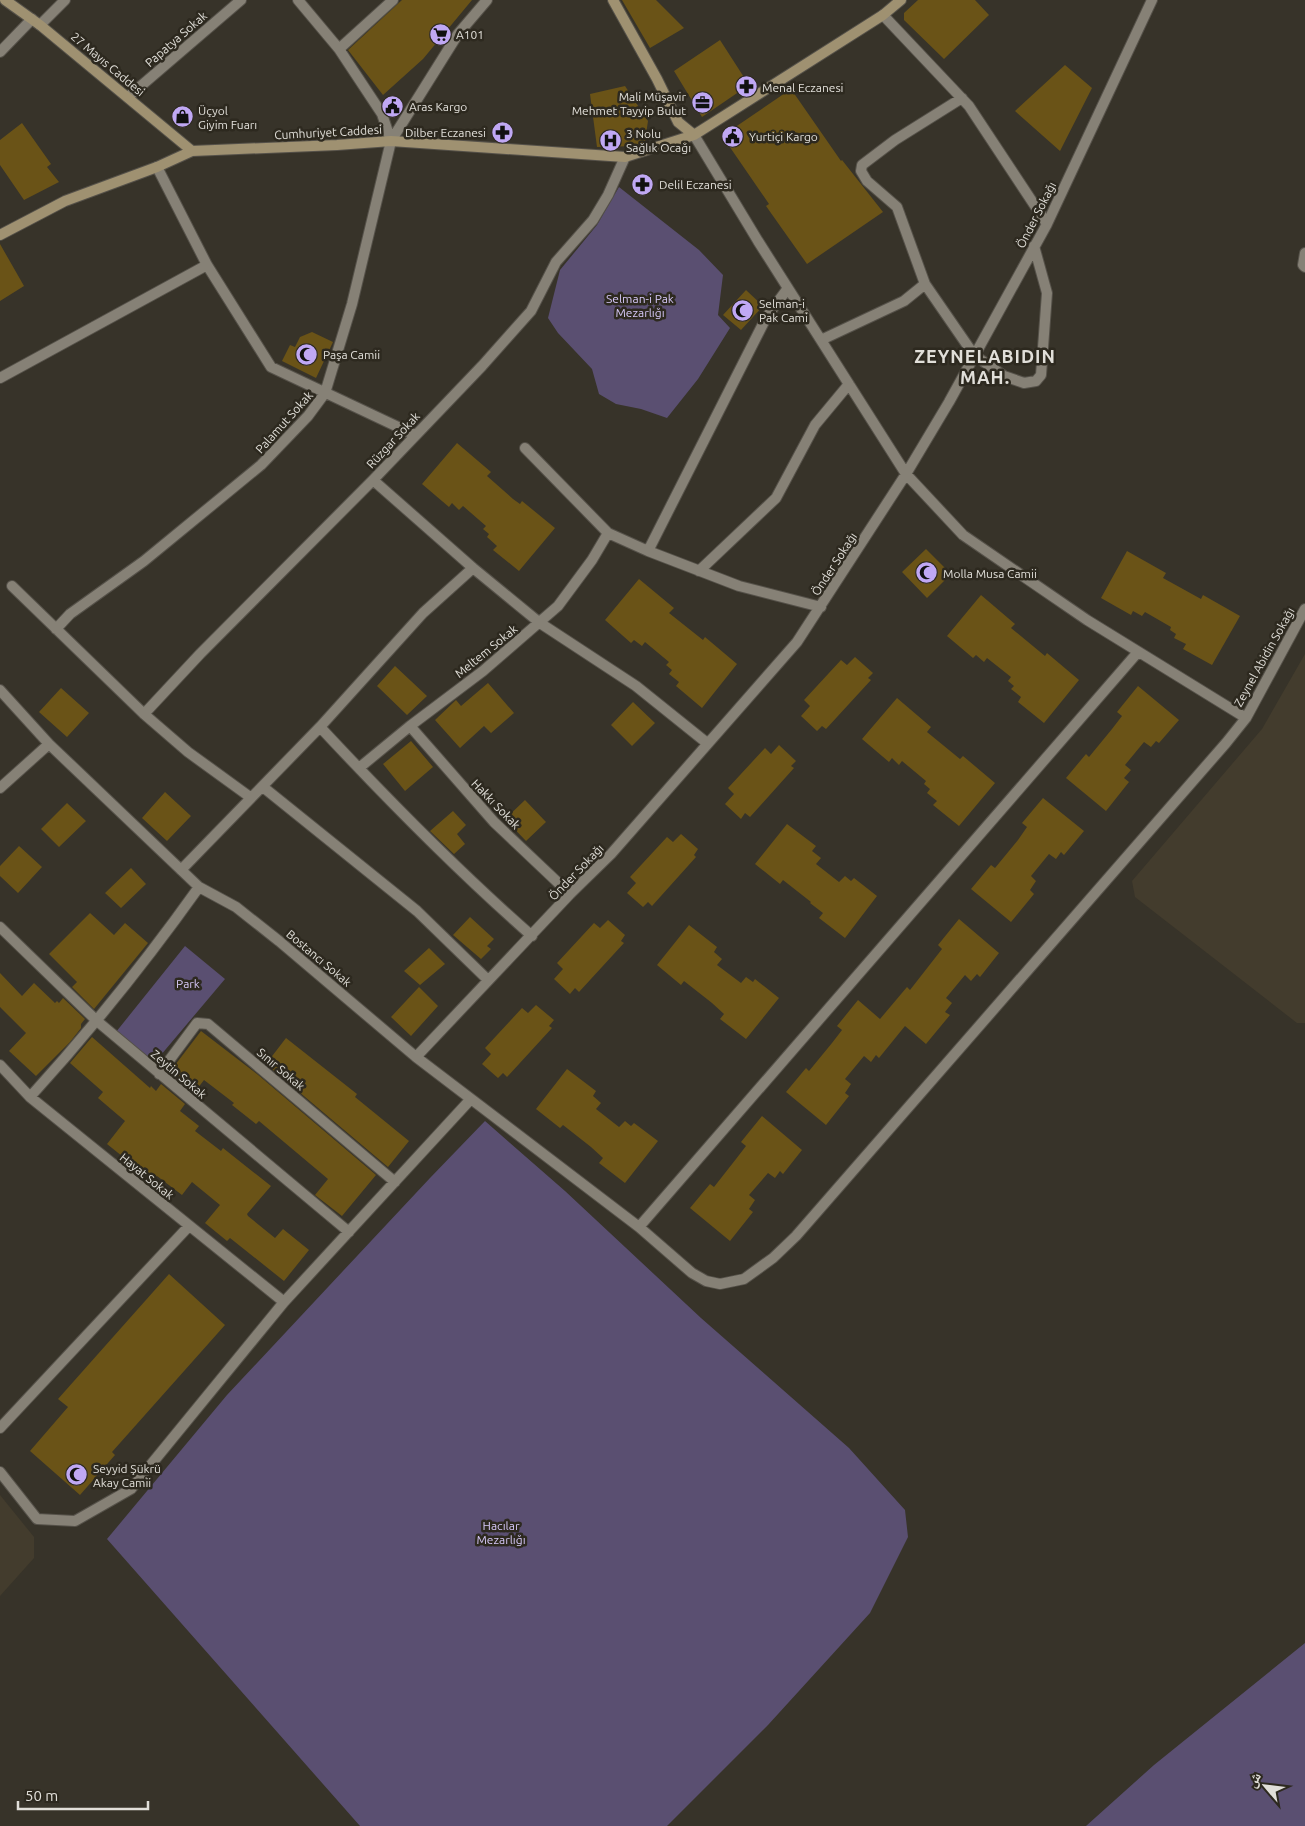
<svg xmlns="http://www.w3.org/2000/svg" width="1305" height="1826" viewBox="0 0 1305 1826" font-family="Ubuntu,'Noto Naskh Arabic',sans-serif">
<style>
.built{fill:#433c2d}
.green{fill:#5a4f71}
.building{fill:#6a5317}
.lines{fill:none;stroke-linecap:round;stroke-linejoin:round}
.street-casing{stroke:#555149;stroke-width:12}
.secondary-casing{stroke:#555149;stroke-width:12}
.street{stroke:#868176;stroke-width:10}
.secondary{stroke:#9f9171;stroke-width:10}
.labels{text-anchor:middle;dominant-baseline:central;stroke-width:5;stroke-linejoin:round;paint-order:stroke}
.poi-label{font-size:12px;fill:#e1dfd9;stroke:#2d291f;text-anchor:start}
.street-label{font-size:12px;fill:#e1dfd9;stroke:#2d291f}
.park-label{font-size:12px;fill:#d7c9f9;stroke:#2d291f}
.district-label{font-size:18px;font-weight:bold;letter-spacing:1px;fill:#e1dfd9;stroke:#2d291f}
</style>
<rect width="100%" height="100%" fill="#373329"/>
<path class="built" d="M1305,654V1023H1297L1135,897L1132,881L1262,729Z
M0,1495L34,1537V1558L0,1596Z"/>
<path class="green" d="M619,187L699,250L723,275L718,315L730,328L698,379L667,418L641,409L616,404L599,394L592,369L558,333L548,318L560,270L597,225Z
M185,946L225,979L155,1062L116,1032Z
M485,1121L565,1191L701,1318L849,1448L905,1510L908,1537L870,1613L768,1725L667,1826H360L107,1539L227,1395L430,1178Z
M1305,1643V1826H1086L1154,1765Z"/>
<path class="building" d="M402,0H472L423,59L383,95L348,50Z
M622,0H656L684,28L650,48Z
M918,0H975L989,15L944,59L904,20V13Z
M720,40L749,85L702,117L674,71Z
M1065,65L1092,88L1060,151L1015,111Z
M625,86L648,121L645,141L637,146L597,147L590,94Z
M791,89L841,161L842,160L883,212L807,264L766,206L769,204L725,140V134Z
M22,123L51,164L47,167L59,182L24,200L0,165V140Z
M0,244L24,286L0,301Z
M746,290L763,306L741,330L723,315Z
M312,332L333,342L316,378L282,361L290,345L295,347L300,337Z
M457,443L491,472L487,476L513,499L520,504L522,501L555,528L519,571L493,550L497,546L487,537L489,534L483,529L486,526L463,506L459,510L452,503L449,507L422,484Z
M926,549L951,574L927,598L902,572Z
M1127,551L1166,573L1163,578L1201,599L1203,595L1240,616L1212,665L1183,649L1186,644L1174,638L1176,634L1170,630L1171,627L1145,612L1142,616L1133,611L1131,615L1101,598Z
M639,579L674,608L669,613L703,640L705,637L737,664L702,708L676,686L679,682L669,674L672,670L666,665L669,662L645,642L642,646L634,640L631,643L605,620Z
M981,595L1015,624L1011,628L1045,656L1047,653L1079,680L1044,723L1018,702L1021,697L1011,689L1014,686L1008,681L1011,677L987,658L984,662L976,655L973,658L947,636Z
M855,657L873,673L868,678L871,680L826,729L822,726L817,731L801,716L810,706L804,700L841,660L847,665Z
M395,666L427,696L407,715L377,686Z
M488,683L514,713L491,733L484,726L460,748L435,720L456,700L461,706Z
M1138,686L1179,720L1159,743L1156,741L1151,747L1144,742L1125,765L1131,770L1124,778L1129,782L1106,811L1066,778L1086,754L1089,757L1112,729L1122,716L1117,712Z
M61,688L89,713L67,737L39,712Z
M897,698L931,727L927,732L960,759L963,756L995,783L959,826L933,805L937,801L927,793L930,789L924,784L926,781L902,761L899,765L892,758L889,762L862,739Z
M633,702L655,723L632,746L611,725Z
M411,741L433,767L405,791L383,764Z
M779,745L796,761L791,766L794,768L750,817L745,813L741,819L725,804L734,794L728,788L765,748L771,754Z
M165,792L191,816L167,841L142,818Z
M1043,798L1084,831L1064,855L1061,852L1056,859L1049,854L1031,876L1036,881L1030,890L1034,894L1011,922L971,889L991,865L995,868L1018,840L1027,827L1022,823Z
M525,800L546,822L526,841L505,819Z
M67,803L86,821L59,847L41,829Z
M453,811L466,825L457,834L465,844L454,854L430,831Z
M787,824L816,846L812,851L821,858L816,864L839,882L845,876L851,881L854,878L877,896L845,938L819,918L823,913L810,903L811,902L783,880L780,884L755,864Z
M681,834L698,849L694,855L696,857L652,906L648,902L643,907L627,893L636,883L630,877L667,837L673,842Z
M19,846L42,867L18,893L0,876V866Z
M131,868L146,884L121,908L105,893Z
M90,913L114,935L125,923L148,943L94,1009L72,987L77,982L49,954Z
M470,917L494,939L487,946L491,949L481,959L453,935Z
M959,919L999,953L980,977L977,974L971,981L965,975L946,998L952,1003L945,1012L950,1015L926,1044L905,1026L879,1058L876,1055L871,1062L864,1056L845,1079L851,1084L845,1093L849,1096L826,1125L786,1092L806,1068L809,1071L832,1043L842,1030L837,1026L858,1000L880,1019L907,987L910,990L942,949L938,945Z
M608,920L625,935L621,941L624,943L579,992L575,988L570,994L554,979L563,969L557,963L594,923L600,928Z
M689,925L717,947L714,952L722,959L717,965L741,983L746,977L753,982L755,979L779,998L746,1039L720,1019L724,1014L712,1003L684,981L681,985L657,965Z
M429,948L445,964L420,985L404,971Z
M0,973L22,996L34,983L55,1003L57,1001L59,1003L63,998L85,1019L81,1024V1028L70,1042L36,1076L9,1051L26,1033L0,1007Z
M419,987L438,1006L411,1036L391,1017Z
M536,1005L554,1020L549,1026L552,1028L507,1077L503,1073L498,1078L482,1064L491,1054L485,1048L522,1008L528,1013Z
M201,1031L257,1074L376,1175L342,1216L315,1195L328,1179L259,1121L256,1124L232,1105L234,1103L204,1080L194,1093L169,1073Z
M92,1037L150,1088L151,1086L156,1091L161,1084L185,1104L180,1111L199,1126L195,1131L221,1151L223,1148L271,1186L247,1214L248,1216L275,1238L283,1229L309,1250L284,1281L230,1238L227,1241L205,1223L220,1205L192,1182L182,1195L157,1176L153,1181L107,1144L125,1121L98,1098L103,1092L70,1063Z
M286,1038L357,1094L355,1097L409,1141L388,1167L266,1064Z
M567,1069L596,1091L593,1096L601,1103L596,1109L619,1127L625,1121L631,1126L634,1123L658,1141L625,1183L599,1163L603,1158L591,1147L563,1125L560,1128L536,1109Z
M762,1116L802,1150L783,1174L780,1171L775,1178L768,1173L749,1195L755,1200L749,1209L753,1212L730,1241L690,1208L710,1184L714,1187L736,1159L746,1146L741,1142Z
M169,1274L225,1325L112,1452L115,1455L80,1495L30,1451L68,1407L58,1399Z"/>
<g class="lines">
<defs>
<path id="street" d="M298,0L339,49L382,114L391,141
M883,15L969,106L1047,224
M40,25L65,0
M339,49L393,0
M0,52L32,19
M128,97L241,0
M962,98L895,140L862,165L861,171L867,181L897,207L925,284L974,355L1004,376L1024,383L1036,381L1041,375L1047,293L1034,246
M694,135L758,241L906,474L963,535L1087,620L1246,718
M157,167L207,265L271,367L415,435
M1305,253L1303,265L1305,267
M821,340L904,301L925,284
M0,378L207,265
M525,448L608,533L648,551L739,586L821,607
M373,480L473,568L540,623L636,686L707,743
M648,551L766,318L788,288
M699,571L776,498L815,425L849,384
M12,586L144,714L188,752L250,797
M56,629L70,614L144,561L261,465L308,416L325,393L352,304L391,141L458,34L487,0
M0,690L49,744L199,887L236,907L279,941L416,1057L639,1227L692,1273L706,1281L720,1284L744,1279L773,1258L796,1236L1226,743L1246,718L1305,609
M144,714L200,654L373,480L482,366L531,311L556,262L593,220L608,195L625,157
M410,726L494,822L570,894
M320,727C388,800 458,871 532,936
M359,768L410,726L483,671L558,606L592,560L608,533
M263,787L417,911L488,980
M0,788L49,744
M181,870L320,727L423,613L473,568
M0,927L97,1021L349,1232
M416,1057L570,894L611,854L797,642L906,474L949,402L1047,224L1152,0
M0,1065L30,1097L284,1302
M159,1074L197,1023L208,1024L395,1182
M30,1097C91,1030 147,960 199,887
M639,1227L1138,652
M0,1428L189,1226
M0,1472L37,1519L75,1521L131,1489L284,1302L470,1100"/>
<path id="secondary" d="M5,0L40,25L192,151
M613,0L657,79L678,122L694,135
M0,235L65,201L157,167L192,151L337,145L391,141L625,157L694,135L883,15L901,0"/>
</defs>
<use href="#street" class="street-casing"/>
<use href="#secondary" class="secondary-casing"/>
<use href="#street" class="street"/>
<use href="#secondary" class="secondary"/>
</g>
<defs>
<symbol id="supermarket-disc" viewBox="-11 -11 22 22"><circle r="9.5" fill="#c0a8f4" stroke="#2d291f"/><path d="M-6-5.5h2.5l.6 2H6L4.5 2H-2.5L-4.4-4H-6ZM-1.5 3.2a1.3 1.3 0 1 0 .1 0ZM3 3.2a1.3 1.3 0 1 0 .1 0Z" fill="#111"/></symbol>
<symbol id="pharmacy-disc" viewBox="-11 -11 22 22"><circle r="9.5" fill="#c0a8f4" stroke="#2d291f"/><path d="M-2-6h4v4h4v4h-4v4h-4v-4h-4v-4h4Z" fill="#111"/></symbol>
<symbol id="office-disc" viewBox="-11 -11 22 22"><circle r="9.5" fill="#c0a8f4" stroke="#2d291f"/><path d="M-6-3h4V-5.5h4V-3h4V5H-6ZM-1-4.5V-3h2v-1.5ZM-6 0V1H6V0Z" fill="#111"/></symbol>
<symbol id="civic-disc" viewBox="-11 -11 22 22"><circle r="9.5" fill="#c0a8f4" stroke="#2d291f"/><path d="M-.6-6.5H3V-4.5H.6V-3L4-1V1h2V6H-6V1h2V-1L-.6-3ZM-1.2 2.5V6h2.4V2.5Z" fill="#111"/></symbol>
<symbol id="shop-disc" viewBox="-11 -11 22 22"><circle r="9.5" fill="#c0a8f4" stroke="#2d291f"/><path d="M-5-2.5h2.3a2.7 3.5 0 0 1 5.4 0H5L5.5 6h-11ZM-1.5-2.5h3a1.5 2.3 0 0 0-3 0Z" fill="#111"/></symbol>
<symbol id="hospital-disc" viewBox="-11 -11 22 22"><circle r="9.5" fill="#c0a8f4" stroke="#2d291f"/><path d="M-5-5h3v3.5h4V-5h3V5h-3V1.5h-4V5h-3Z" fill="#111"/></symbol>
<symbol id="mosque-disc" viewBox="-11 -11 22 22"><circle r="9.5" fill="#c0a8f4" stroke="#2d291f"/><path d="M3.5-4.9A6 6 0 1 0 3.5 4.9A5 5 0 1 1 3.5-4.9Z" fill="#111"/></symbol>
</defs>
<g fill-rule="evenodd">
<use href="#supermarket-disc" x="428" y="22" width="25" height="25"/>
<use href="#pharmacy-disc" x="734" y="74" width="25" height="25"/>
<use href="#office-disc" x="690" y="90" width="25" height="25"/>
<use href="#civic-disc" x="380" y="94" width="25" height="25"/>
<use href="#shop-disc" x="170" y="104" width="25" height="25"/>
<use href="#pharmacy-disc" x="490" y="120" width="25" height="25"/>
<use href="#civic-disc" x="720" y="124" width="25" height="25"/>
<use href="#hospital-disc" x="598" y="128" width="25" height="25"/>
<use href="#pharmacy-disc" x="630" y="172" width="25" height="25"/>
<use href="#mosque-disc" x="730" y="298" width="25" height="25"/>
<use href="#mosque-disc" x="294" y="342" width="25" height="25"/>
<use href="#mosque-disc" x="914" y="560" width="25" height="25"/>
<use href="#mosque-disc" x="64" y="1462" width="25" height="25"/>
</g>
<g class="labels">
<g class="poi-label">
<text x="456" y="34">A101</text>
<text x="762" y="87">Menal Eczanesi</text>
<text x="686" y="96" text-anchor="end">Mali Müşavir<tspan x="686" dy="14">Mehmet Tayyip Bulut</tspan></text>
<text x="409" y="106">Aras Kargo</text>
<text x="198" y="110">Üçyol<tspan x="198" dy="14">Giyim Fuarı</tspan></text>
<text x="486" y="132" text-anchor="end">Dilber Eczanesi</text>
<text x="626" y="133">3 Nolu<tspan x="626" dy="14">Sağlık Ocağı</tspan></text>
<text x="749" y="136">Yurtiçi Kargo</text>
<text x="659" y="184">Delil Eczanesi</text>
<text x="759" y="303">Selman-i<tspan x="759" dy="14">Pak Cami</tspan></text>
<text x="323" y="354">Paşa Camii</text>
<text x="943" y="573">Molla Musa Camii</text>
<text x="93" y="1468">Seyyid Şükrü<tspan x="93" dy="14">Akay Camii</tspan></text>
</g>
<g class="street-label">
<text transform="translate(176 39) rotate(-41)">Papatya Sokak</text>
<text transform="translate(108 64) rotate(40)">27 Mayıs Caddesi</text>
<text transform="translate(328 132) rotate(-3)">Cumhuriyet Caddesi</text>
<text transform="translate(1036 215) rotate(-63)">Önder Sokağı</text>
<text transform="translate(284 422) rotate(-48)">Palamut Sokak</text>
<text transform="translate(393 440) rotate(-47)">Rüzgar Sokak</text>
<text transform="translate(834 564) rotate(-57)">Önder Sokağı</text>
<text transform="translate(486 651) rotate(-39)">Meltem Sokak</text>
<text transform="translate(1264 657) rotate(-61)">Zeynel Abidin Sokağı</text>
<text transform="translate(496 804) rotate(46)">Hakkı Sokak</text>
<text transform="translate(576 872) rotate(-46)">Önder Sokağı</text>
<text transform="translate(319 958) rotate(40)">Bostancı Sokak</text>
<text transform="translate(281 1069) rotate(40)">Sınır Sokak</text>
<text transform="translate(179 1074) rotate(40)">Zeytin Sokak</text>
<text transform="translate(147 1176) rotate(39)">Hayat Sokak</text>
</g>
<g class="park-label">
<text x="640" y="298">Selman-i Pak<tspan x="640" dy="14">Mezarlığı</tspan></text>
<text x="188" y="983">Park</text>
<text x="501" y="1525">Hacılar<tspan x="501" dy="14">Mezarlığı</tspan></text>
</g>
<g class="district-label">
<text x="985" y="356">ZEYNELABIDIN<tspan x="985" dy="21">MAH.</tspan></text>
</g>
</g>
<g transform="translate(1265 1786) rotate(298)" stroke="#2d291f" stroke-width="4" paint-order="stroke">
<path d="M0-4L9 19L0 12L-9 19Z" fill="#e1dfd9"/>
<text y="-8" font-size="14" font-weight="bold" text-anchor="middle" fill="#e1dfd9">ش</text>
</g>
<path d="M18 1801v8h130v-8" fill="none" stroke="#e1dfd9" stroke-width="2.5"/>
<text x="25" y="1801" font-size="15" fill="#e1dfd9" stroke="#2d291f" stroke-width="4" paint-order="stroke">50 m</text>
</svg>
